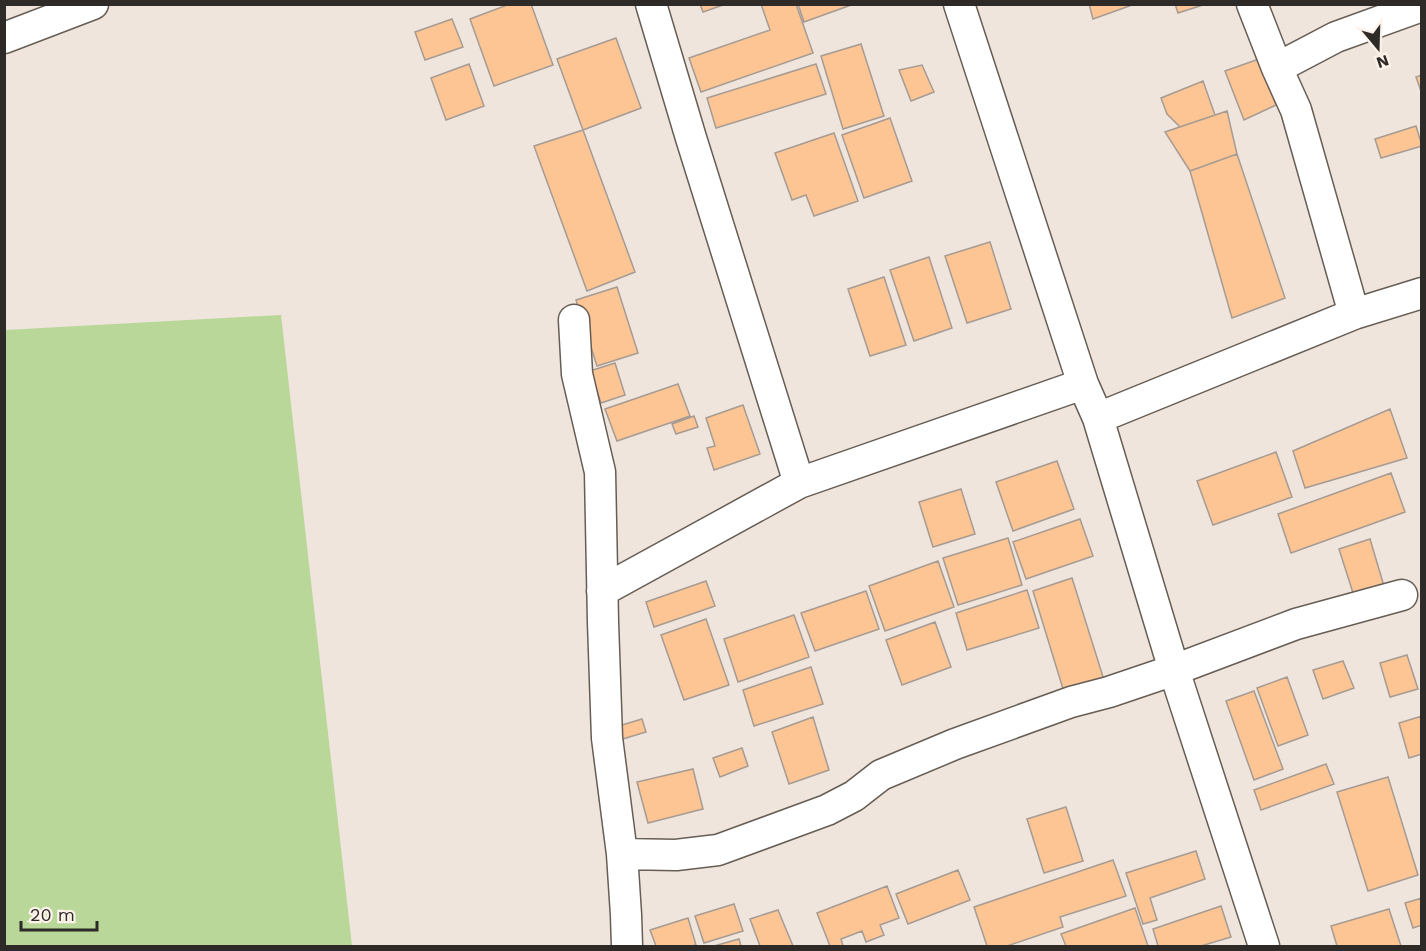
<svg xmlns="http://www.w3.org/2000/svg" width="1426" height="951" viewBox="0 0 1426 951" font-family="'Work Sans',sans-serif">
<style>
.green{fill:#b9d799}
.building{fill:#fdc594;stroke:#a59b93;stroke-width:1.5}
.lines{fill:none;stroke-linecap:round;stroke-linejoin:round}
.minor-casing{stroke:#665d55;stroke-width:33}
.minor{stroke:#fff;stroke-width:30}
</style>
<rect width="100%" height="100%" fill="#efe5dc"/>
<path class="green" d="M281,315L352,946H5V330Z"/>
<path class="building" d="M510,4H531L553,65L494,86L470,19Z
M700,4H726L703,12Z
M761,4H796L813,53L701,92L689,58L770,30Z
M798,4H854L804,22Z
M1089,4H1135L1093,19Z
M1175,4H1206L1178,13Z
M452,19L463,47L425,60L415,32Z
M616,38L641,108L583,130L557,59Z
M861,44L884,116L843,129L821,56Z
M1259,59L1276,105L1244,120L1225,71Z
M469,64L484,106L446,120L431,78Z
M816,64L826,94L716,128L707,98Z
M922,65L934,92L911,101L899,70Z
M1422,75V94L1416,77Z
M1203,81L1215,115L1180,127L1167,114L1161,98Z
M1227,111L1237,154L1190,171L1165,132Z
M890,118L912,181L864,198L842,135Z
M1416,126L1422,146L1381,158L1375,139Z
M583,130L635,272L587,291L534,146Z
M834,133L858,201L814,216L806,195L792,200L775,153Z
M1237,154L1285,298L1232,318L1190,171Z
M990,242L1011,309L967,323L945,256Z
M929,257L952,328L914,341L890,270Z
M884,277L906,345L870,356L848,289Z
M617,287L638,353L597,366L576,300Z
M615,363L625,395L601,403L590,371Z
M678,384L690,416L617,441L605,409Z
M743,405L760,454L714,470L707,448L715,446L706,418Z
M1390,409L1407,458L1305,488L1293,451Z
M694,416L698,427L676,434L672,424Z
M1276,452L1292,497L1213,525L1197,481Z
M1057,461L1074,509L1013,531L996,482Z
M1391,473L1405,512L1291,553L1278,514Z
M961,489L975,534L933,547L919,502Z
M1080,519L1093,556L1026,579L1013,542Z
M1008,538L1022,585L958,605L943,558Z
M1370,539L1384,586L1354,596L1339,549Z
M938,561L954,607L885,631L869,586Z
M1072,578L1104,680L1064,692L1033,591Z
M706,581L715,606L654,627L646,602Z
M1027,590L1039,628L967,650L956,613Z
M866,591L879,629L815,651L801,613Z
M794,615L809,657L738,682L724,639Z
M706,619L729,685L684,700L661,635Z
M935,622L951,667L902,685L886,640Z
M1407,655L1418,689L1390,697L1380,663Z
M1343,661L1354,688L1323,699L1313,670Z
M811,667L823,704L754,726L743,690Z
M1287,677L1308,735L1278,746L1257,688Z
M1254,691L1283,769L1254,780L1226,701Z
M1422,716V754L1409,758L1399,723Z
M813,717L829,770L789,784L772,732Z
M642,719L646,732L616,741L612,728Z
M742,748L748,766L720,777L713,758Z
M1326,764L1334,784L1261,810L1254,790Z
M693,769L703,809L648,823L637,782Z
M1388,777L1418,875L1368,891L1337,792Z
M1066,807L1083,861L1044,873L1027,819Z
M1196,851L1205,879L1150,898L1157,920L1143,924L1126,873Z
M1113,860L1126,896L1060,917L1063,927L1007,946H987L974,907Z
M958,870L970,900L908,924L896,894Z
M887,886L899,918L880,925L884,935L866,942L862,931L841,939L843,946H830L817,913Z
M1422,898V925L1413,928L1405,903Z
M734,904L743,931L704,943L695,916Z
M1221,906L1231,937L1201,946H1158L1153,929Z
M1135,908L1148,946H1066L1061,934Z
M1389,909L1401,946H1337L1331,926Z
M778,910L793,946H760L750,919Z
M688,918L696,945L691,946H656L650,930Z
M739,939L741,946H714Z"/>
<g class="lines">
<defs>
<path id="minor" d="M651,4L691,138L799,483
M959,4L1083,384L1098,418L1174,670L1264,946
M1252,4L1277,68L1296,110L1354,314
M4,38L93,4
M1277,68L1336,37L1422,6
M574,320L577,374L600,472L603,622L607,738L622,854L626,915L627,946
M1098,418L1354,314L1422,293
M602,591L799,483L1083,384
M622,854L676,855L718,850L827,810L854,796L881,775L955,744L1071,702L1109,692L1174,670L1296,624L1402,595"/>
</defs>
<use href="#minor" class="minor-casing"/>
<use href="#minor" class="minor"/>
</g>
<rect width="1426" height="951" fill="none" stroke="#2e2a27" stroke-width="12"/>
<g transform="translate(1378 48) rotate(161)" stroke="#fdf2ea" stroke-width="4.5" paint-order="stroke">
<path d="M0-4.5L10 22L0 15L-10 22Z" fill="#2e2a27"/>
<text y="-9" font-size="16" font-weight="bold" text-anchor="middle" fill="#2e2a27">N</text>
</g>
<path d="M21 921v9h76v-9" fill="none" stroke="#2e2a27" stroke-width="3"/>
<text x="30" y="921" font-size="18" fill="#2e2a27" stroke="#fdf2ea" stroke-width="4.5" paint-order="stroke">20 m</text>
</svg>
